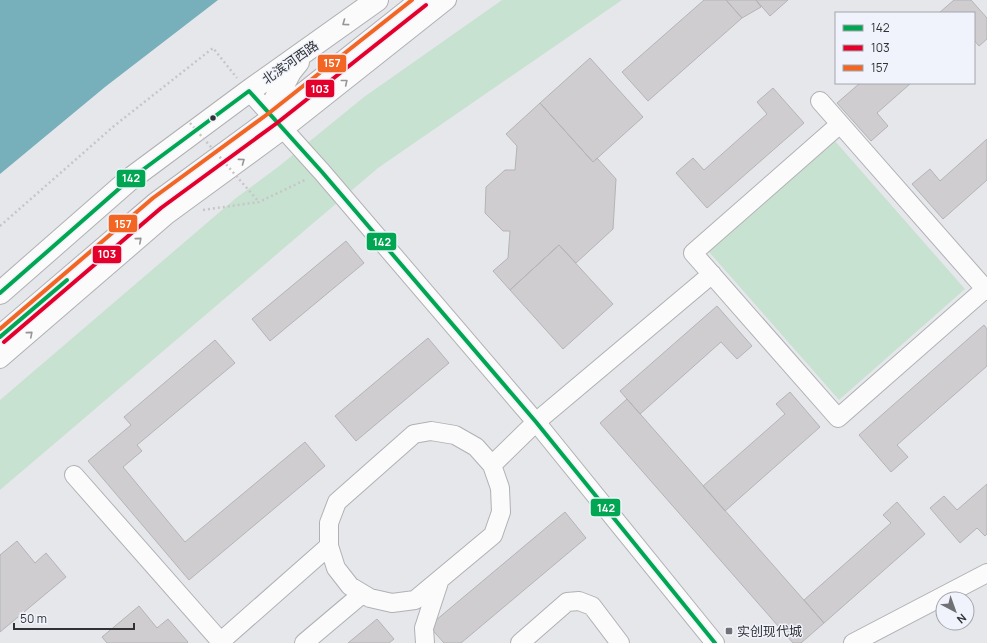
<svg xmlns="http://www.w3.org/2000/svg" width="987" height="643" viewBox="0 0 987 643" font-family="Manrope,'Noto Sans SC',sans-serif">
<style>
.green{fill:#c8e2d1}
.water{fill:#77afbb}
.building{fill:#cfcdd0;stroke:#b4b3b5}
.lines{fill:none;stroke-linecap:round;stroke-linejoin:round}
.minor-casing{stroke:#b0b1b4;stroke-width:20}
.major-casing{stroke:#b0b1b4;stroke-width:24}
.path{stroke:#c6c6c7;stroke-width:2.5;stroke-dasharray:2 3;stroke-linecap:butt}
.minor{stroke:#fbfbfc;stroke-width:18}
.major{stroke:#fbfbfc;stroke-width:22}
.path-bridge{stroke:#c6c6c7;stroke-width:2.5;stroke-dasharray:2 3;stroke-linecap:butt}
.bus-1-casing{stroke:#f0f3fb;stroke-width:7}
.bus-2-casing{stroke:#f0f3fb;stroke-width:7}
.bus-3-casing{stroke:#f0f3fb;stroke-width:7}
.bus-1{stroke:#00a651;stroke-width:4}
.bus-2{stroke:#e4002b;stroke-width:4}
.bus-3{stroke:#f26522;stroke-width:4}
.oneway{stroke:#969698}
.bus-dot{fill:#313235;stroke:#f0f3fb;stroke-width:1.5}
.poi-dot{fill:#707175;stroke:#f0f3fb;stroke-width:1.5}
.labels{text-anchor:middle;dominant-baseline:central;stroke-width:3;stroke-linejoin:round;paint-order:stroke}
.street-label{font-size:13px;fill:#313235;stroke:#f0f3fb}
.poi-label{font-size:13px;fill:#313235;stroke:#f0f3fb;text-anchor:start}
.line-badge{stroke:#f0f3fb;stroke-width:1.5}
.badge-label{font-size:11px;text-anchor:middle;font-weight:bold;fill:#fff}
</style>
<rect width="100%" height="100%" fill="#e6e7eb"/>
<path class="green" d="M502,0H622L378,168L0,490V400L236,198L278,167L364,97Z
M835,141L965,289L839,400L709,252Z"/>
<path class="water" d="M0,0H218L105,87L0,174Z"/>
<path class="building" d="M704,0H726L742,18L648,101L622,72Z
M726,0H756L761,7L742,18Z
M756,0H788L770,16Z
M954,0H971L987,18V39L979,46L974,40V13H939Z
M590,58L643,117L593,162L540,103Z
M860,83H911L877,113L888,126L871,141L837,103Z
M773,88L804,123L707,208L676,173L693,158L704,170L767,114L757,102Z
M540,103L593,162L597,158L616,179L613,229L576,263L559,245L510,290L493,271L508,258L510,231H503L485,213L486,187L505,170H515L517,146L506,134Z
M987,139V180L943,219L912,184L930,169L940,181Z
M346,241L364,263L270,341L252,319Z
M559,245L613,304L563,349L510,290Z
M717,306L752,346L737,359L721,342L640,414L620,391Z
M984,325L987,329V366L897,445L908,457L891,472L859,435Z
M428,338L449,363L356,441L335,416Z
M215,340L235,363L137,445L142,451L123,467L185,542L305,442L325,466L189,580L88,461L131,425L124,417Z
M790,392L820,427L725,511L703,486L785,414L776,404Z
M627,399L824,623L801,643H793L600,423Z
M987,484V534L985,536L977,528L960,543L930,508L944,496L957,510Z
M897,502L925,534L824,623L804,600L891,523L883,515Z
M565,512L586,538L461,643H444L429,626Z
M17,541L35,563L46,553L66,577L0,632V555Z
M139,606L157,628L168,619L188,642L187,643H107L102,637Z
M377,619L394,639L389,643H348Z"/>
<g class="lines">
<defs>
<path id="minor" d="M249,91L322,172L536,422L715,643
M820,101L987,291
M840,124L693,253L838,418L985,289
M0,359L167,215L283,130L447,0
M431,431L455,435L476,447L492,465L500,488L501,512L493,535L415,600L392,603L370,598L350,586L336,568L329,546V523L337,502L414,434Z
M492,465L536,422L712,274
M74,475L222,643
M219,643L329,546
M304,643L362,594
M425,643L424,628L440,579
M520,643L567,602L579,601L592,606L620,643
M853,643L987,573"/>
<path id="major" d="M273,118L274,102L290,72L298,62
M0,293L129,180L249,91L377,0
M0,337L157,203L273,118L422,0"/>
</defs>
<use href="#minor" class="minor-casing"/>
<use href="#major" class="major-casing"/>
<path class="path" d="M203,210L259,202L307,179
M0,226L114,126L213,48L237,78"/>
<use href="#minor" class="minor"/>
<use href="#major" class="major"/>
<path class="path-bridge" d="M190,123L259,202"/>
<defs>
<path id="bus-1" d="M0,293L129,180L249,91L322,172L536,422L715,643
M0,337L67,280"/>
<path id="bus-2" d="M4,342L161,208L277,123L426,5"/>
<path id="bus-3" d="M0,329L153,198L269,113L412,0"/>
</defs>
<use href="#bus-1" class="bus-1-casing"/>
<use href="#bus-2" class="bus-2-casing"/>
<use href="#bus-3" class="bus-3-casing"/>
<use href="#bus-1" class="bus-1"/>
<use href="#bus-2" class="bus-2"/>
<use href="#bus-3" class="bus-3"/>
</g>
<defs><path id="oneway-chevron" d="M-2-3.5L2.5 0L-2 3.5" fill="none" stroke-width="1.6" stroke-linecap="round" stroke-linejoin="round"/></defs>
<g class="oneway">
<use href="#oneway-chevron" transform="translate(345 23) rotate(144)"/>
<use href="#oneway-chevron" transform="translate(345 82) rotate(-39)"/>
<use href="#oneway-chevron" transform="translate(242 161) rotate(-36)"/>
<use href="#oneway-chevron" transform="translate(139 240) rotate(-41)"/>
<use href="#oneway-chevron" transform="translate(30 334) rotate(-41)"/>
</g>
<circle class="bus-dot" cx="213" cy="118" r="3.5"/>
<rect class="poi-dot" x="725" y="627" width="8" height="8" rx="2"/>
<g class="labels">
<g class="street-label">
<text transform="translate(290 62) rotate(-35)">北滨河西路</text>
</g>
<g class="poi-label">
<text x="737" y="631">实创现代城</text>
</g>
</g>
<g class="line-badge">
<rect x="317" y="54" width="30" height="19" rx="4" fill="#f26522"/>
<rect x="305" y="79" width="30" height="19" rx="4" fill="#e4002b"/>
<rect x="116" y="169" width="30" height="19" rx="4" fill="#00a651"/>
<rect x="108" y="214" width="30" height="19" rx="4" fill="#f26522"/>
<rect x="366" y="232" width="31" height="19" rx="4" fill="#00a651"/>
<rect x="92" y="245" width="30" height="19" rx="4" fill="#e4002b"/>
<rect x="590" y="498" width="31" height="19" rx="4" fill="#00a651"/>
</g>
<g class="badge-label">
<text x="332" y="67">157</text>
<text x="320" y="93">103</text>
<text x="131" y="182">142</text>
<text x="123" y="228">157</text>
<text x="382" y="246">142</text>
<text x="107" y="258">103</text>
<text x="606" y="512">142</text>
</g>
<rect x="835" y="12" width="140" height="72" fill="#f0f3fb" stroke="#a4a6ac"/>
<rect x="843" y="25" width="20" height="6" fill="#00a651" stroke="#a4a6ac"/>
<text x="871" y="32" font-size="12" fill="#313235">142</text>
<rect x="843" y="45" width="20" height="6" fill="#e4002b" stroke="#a4a6ac"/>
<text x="871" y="52" font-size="12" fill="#313235">103</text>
<rect x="843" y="65" width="20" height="6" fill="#f26522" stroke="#a4a6ac"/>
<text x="871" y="72" font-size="12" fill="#313235">157</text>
<g transform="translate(955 611) rotate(139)"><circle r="19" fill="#f0f3fb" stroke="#a4a6ac"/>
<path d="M0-3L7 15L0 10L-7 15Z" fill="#707175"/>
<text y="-6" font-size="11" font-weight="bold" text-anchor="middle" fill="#313235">N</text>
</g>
<path d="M14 623v6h120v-6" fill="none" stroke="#313235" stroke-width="2"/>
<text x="20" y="623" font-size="12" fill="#313235" stroke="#f0f3fb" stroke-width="3" paint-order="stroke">50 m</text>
</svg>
